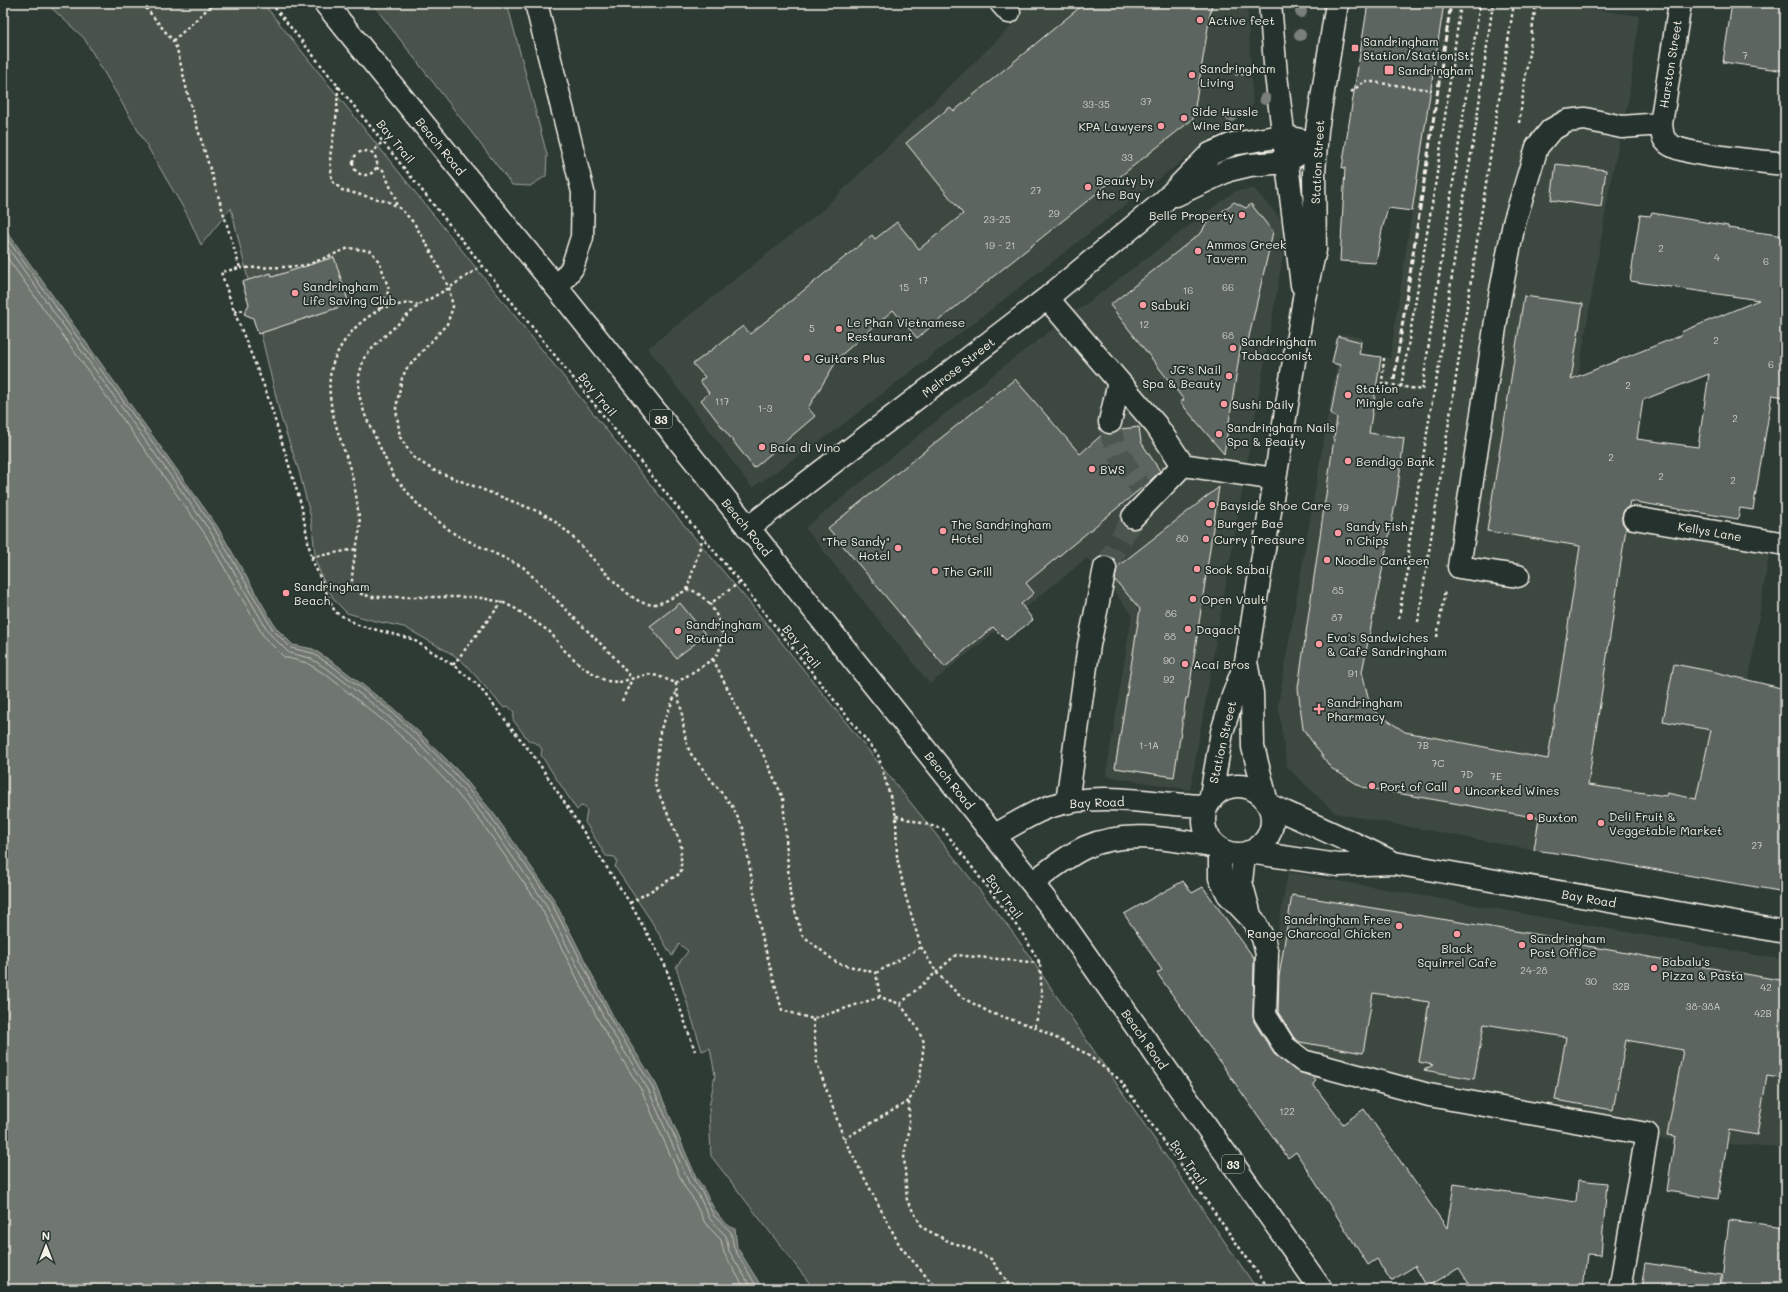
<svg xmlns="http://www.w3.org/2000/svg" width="1788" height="1292" viewBox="0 0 1788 1292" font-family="Mali,sans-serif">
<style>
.built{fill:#3c4841}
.green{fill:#48524c;stroke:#9ea29a}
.water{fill:#6f7770;stroke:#a4a8a0}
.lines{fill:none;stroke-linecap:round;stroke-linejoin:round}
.shore{stroke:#bfc0b8;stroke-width:1}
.building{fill:#5c655e;stroke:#f4f1e8;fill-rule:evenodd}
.minor-tunnel{stroke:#4c564f;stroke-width:22;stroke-dasharray:22 11;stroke-linecap:butt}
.minor-casing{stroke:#f4f1e8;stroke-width:25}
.major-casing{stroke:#f4f1e8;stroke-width:25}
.path{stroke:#f4f1e8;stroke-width:2.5;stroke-dasharray:3 3;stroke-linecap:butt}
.minor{stroke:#26332d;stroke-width:22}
.major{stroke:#26332d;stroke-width:22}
.rail{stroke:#f4f1e8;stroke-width:3;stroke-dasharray:6 3;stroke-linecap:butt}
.tree{fill:#7a8079}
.poi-dot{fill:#ff9aa2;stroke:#26332d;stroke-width:1.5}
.labels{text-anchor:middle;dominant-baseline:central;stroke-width:3.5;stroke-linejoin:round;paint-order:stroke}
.number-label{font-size:10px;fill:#cecec6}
.shield{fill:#26332d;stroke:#b6b8b0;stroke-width:1}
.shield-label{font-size:11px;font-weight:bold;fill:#f4f1e8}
.poi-label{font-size:12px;fill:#f4f1e8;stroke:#26332d;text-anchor:start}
.street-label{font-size:12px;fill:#f4f1e8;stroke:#26332d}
</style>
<rect width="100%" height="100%" fill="#2e3b34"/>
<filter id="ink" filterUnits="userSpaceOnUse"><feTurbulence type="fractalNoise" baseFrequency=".025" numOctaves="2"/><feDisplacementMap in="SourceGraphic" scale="8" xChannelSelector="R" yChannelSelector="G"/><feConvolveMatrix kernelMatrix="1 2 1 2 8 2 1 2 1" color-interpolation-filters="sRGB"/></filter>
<g filter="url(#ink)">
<path class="built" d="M1011,3H1247L1253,106L833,432L752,488L648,348L819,213L1022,16Z
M1443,3H1551L1639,16L1629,97L1611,179L1556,510L1770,548L1739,740L1785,892L1577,856L1534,850L1335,813L1287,767L1278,705L1342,334L1362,338V354L1390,358Z
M1254,189L1288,227L1190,790L1106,776L1132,614L1087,558L930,684L805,528L1004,366L1235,191Z
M1288,872L1785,960V1148L1660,1139L1482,1100L1309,1059L1270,1012L1273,959Z"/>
<path class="green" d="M46,3H263L662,499L749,602L927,823L1014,934L1257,1289H814L711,1156L709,1108L715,1075L710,1048L702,1051L676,967L688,951L679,944L672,956L650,919L615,867L617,861L615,857L606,856L585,822L587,811L585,807L581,806L577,810L541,755L542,750L540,746L536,743L529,741L513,720L514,712L508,706L504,708L465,664L454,655L404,627L375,621L347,613L335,601L323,580L316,562L311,518L299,471L281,418L231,208L201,245L188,216L84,38Z
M372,3H507L547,155L546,176L530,186L512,185Z"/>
<path class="water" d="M3,226L217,526L276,628L293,645L313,649L337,665L395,710L422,735L460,773L494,814L553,898L615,1020L656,1084L697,1179C710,1195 714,1220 735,1229L737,1247L763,1289H3Z"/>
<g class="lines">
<path class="shore" d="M3,233L214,528L273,630L291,648L312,653L335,668L393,713L420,738L457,776L491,817L550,900L612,1022L652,1086L694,1180L702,1192L714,1216L731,1232L734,1248L758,1289
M3,241L210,531L269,633L289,653L310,658L332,672L389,717L416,741L453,779L487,820L545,903L607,1024L648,1089L689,1183L698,1194L710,1219L726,1236L729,1251L752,1289
M3,252L205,534L264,637L284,657L307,663L329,677L385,722L412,746L448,783L482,823L540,906L602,1027L642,1091L684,1186L692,1197L705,1223L721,1240L724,1253L745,1289"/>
</g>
<path class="building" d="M1085,3H1212L1193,119L1118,178L1117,177L917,338L893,310L839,357L808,408L815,416L754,468L701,400L709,393L700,381L705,377L693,364L743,326L750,334L872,235L875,239L897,222L919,249L963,214L906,143L950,107L954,111Z
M1368,3H1444L1412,211L1388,208L1382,230L1376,263L1340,261L1345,168H1342Z
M1732,3H1785V71L1723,62Z
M1556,164L1606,170L1601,207L1551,200Z
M1234,202L1246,208L1251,204L1273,232L1248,341L1241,344L1224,454L1180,402L1184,400L1110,305L1202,232L1205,225Z
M1652,213L1728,226V228L1785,236V397L1772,395L1753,510L1740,508L1738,519L1630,501L1629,506L1624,510L1622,516V522L1626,528L1588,785L1666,796L1667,793L1696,799L1711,730L1663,721L1674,664L1715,672L1785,689V892L1577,856L1534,850L1539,818L1362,787L1331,768L1303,729L1298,688L1337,418L1331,413L1340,365L1332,363L1338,336L1361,342L1359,354L1381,357L1369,433L1404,438L1397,495L1362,672L1371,709L1405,732L1548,759L1580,546L1487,531L1524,296L1583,304L1571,379L1682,335L1681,332L1759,300L1630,281L1640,215L1651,216ZM1709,374L1698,447L1637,439L1643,400Z
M334,257L349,304L258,334L253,318L244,314L249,304L242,282L271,273L272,277Z
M1015,379L1080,454L1104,433L1113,434L1120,429L1139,427L1141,442L1160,471L1150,481L1026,583L1034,593L1021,604L1033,620L1006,640L993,627L945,667L828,528Z
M1219,487L1188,698H1186L1174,777L1115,768L1140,609L1115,580L1117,567Z
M680,603L706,635L676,658L650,626Z
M1183,881L1192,893L1203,887L1254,958L1253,1015L1254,1022L1274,1054L1296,1071L1313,1077L1316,1081L1313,1084L1343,1124L1364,1109L1447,1228L1454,1184L1576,1202L1578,1180L1607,1183L1601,1255L1587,1254L1583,1289H1497L1486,1287L1483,1289H1472L1459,1268L1427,1287L1415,1266L1391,1281L1377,1259L1368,1265L1296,1152L1288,1158L1157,973L1162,970L1124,914Z
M1292,895L1571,940L1570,943L1785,981V1079L1767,1076L1757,1135L1729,1130L1718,1199L1667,1191L1675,1136L1667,1135L1683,1050L1626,1040L1613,1110L1555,1100L1566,1037L1484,1024L1474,1079L1424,1070L1433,1065L1419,1062L1429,1002L1373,993L1363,1053L1300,1042L1294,1038L1278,1012L1279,977Z
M1729,1220L1785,1227V1289H1721Z
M1645,1263L1721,1274L1720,1289H1641Z"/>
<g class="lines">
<path class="minor-tunnel" d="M1110,422C1111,448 1127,467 1141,488
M1105,568L1133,517"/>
<defs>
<path id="minor" d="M536,3L583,192L582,237L572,268L557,288
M1001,3L1009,12
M1270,3L1276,75L1302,285
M1680,3L1661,124C1662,132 1662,139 1669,144C1685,156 1761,161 1785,164
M1176,195L1229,170L1250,165L1286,162L1299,154
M1047,298L1156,425L1183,465L1275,479
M1110,422L1119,382
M1133,517L1183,465
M1634,518L1785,544
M748,528L1047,298L1164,201L1210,154L1233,144L1283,136L1316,144
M1518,576L1459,567L1499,301L1514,223L1537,147L1551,130L1567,121L1585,119L1622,127L1661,124
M1246,662L1252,693L1253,747L1267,803
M1210,801L1222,732L1233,696L1246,662L1304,298L1315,250L1314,173L1317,130L1337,3
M1067,802L1089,645L1105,568
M1220,849V878L1228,894L1254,921L1263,938L1267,954L1265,1015L1285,1047L1303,1061L1429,1095L1647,1134L1620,1289
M1244,854L1241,882L1250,915"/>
<path id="major" d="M325,3L557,288L1059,917L1321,1289
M1204 820a34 34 0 1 1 68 0a34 34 0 1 1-68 0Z
M1269,805C1311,824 1353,842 1394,863
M995,835C1014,825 1032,812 1052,806C1102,791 1156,805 1207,806
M1248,852L1338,865L1394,863L1785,932
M1032,883C1049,871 1066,856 1086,847C1126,829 1175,840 1217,847"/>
</defs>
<use href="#minor" class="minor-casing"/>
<use href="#major" class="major-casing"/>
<path class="path" d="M142,3L173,41L177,49L190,103L240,268L221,272L234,311L266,391L301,504L311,557L335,612L358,625L412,639L453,665L477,684L536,759L630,903L665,965L695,1051
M271,3L669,497L740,582L878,755L896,816L897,858L906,897L921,947L937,973L961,997L991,1013L1035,1027L1085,1053L1120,1080L1269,1289
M173,41L214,3
M1235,74H1249
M338,86L337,112L330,157L332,181L342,190L389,202L401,209L414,223L430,250L449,288L453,307L447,324L407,368L402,378L396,408L400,437L413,457L433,470L542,513C573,531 592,561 617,584C624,590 631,597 639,601C653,609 666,601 679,594C681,593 685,591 687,590C696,589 704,599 710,604
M1351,92L1365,81L1432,90
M1519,123L1536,3
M353 163a12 12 0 1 1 24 0a12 12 0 1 1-24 0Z
M371,154L383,141
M376,168L383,170L396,200V206
M483,265L449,288L419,305L378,342L364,358L359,376V395L365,415L393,475L420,507L456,535L523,567L616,659L632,679
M240,268L287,267L307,265L349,248L371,251L380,263L389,290C386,296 383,304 379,309C375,313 369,316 364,320C350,331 337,349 332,366C323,402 341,437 350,469C354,482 357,498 358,511C359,516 360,521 360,526C359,538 349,578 353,586C357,594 364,595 373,597H476L502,602L516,609L550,632L564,650L584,668L606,681L620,682L648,674L658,676L676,683
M380,308L410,303L419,305
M234,311L246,310
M1384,358L1382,383L1422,390L1480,3
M1401,387L1436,180L1461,3
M311,557L357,549
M687,590L703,537
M1399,618L1402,597L1407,576L1409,544L1432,402L1438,372L1460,221L1476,125L1493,3
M1418,622L1514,3
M1437,637L1445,590
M713,659L740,714L759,745L783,798L790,894L802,935L837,963L876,973L880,997
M453,665L502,602
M676,683C676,693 679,699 681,708C684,724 683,738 691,754L732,806L743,828L761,933L782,1010L813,1019L880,997L900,1004L916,1026L924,1042L920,1078L909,1101V1132L904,1155L907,1201L923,1228L950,1242L967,1247L991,1259L1007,1281L1010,1289
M676,683L713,659C729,642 721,621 710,604L740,582
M622,701L632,679
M896,816L943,829L1022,933L1040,963L1042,997L1035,1027
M630,903L681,873V844L655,785L660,731L676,693
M876,973L921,947
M900,1004L956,955L1040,963
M813,1019L817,1063L844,1139L900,1246L937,1289
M844,1139L909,1101"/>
<use href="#minor" class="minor"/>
<use href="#major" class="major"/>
<path class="rail" d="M1394,380L1451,3"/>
</g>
<g class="tree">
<circle cx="1301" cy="12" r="6"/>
<circle cx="1300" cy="35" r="6"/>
<circle cx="1265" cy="99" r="6"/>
<circle cx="1231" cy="116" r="6"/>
</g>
</g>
<g class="poi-dot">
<circle cx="1200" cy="20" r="4"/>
<rect x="1351" y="44" width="8" height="8" rx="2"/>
<rect x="1384" y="65" width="10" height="10" rx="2"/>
<circle cx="1192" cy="75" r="4"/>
<circle cx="1184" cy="118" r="4"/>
<circle cx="1161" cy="126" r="4"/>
<circle cx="1088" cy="187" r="4"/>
<circle cx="1242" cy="215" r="4"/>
<circle cx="1198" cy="251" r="4"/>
<circle cx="295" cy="293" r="4"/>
<circle cx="1143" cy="305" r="4"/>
<circle cx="839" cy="329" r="4"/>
<circle cx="1233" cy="348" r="4"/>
<circle cx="807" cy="358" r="4"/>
<circle cx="1229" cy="376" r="4"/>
<circle cx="1348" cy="395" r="4"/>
<circle cx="1224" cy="404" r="4"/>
<circle cx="1219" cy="434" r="4"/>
<circle cx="762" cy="447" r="4"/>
<circle cx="1348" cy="461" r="4"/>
<circle cx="1092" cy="469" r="4"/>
<circle cx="1212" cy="505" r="4"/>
<circle cx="1209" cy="523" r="4"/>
<circle cx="943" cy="531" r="4"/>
<circle cx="1338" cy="533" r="4"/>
<circle cx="1206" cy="539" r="4"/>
<circle cx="898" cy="548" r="4"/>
<circle cx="1327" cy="560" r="4"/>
<circle cx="1197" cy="569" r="4"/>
<circle cx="935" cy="571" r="4"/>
<circle cx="286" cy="593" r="4"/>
<circle cx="1193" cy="599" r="4"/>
<circle cx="1188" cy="629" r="4"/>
<circle cx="678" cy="631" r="4"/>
<circle cx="1319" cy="644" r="4"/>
<circle cx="1185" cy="664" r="4"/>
<path d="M1317 703h4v4h4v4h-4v4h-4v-4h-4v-4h4z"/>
<circle cx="1372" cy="786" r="4"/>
<circle cx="1457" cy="790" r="4"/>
<circle cx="1530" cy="817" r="4"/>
<circle cx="1601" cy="823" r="4"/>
<circle cx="1399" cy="926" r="4"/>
<circle cx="1457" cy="934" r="4"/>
<circle cx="1522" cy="945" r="4"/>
<circle cx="1654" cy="968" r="4"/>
</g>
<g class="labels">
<g class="number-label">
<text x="1745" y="55">7</text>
<text x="1146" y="101">37</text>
<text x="1096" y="104">33-35</text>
<text x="1127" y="157">33</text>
<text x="1036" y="190">27</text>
<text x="1054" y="213">29</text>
<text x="997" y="219">23-25</text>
<text x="1000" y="245">19 - 21</text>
<text x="1661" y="248">2</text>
<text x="1717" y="257">4</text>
<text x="1766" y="261">6</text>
<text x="923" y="280">17</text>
<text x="904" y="287">15</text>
<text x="1228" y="287">66</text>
<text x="1188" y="290">16</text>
<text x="1144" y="324">12</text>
<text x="812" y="328">5</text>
<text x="1228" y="335">68</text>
<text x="1716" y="340">2</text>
<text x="1771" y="364">6</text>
<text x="1628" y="385">2</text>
<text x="722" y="401">117</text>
<text x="765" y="408">1-3</text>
<text x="1735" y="418">2</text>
<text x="1611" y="457">2</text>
<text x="1661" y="476">2</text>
<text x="1733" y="480">2</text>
<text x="1343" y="507">79</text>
<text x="1182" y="538">80</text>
<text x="1338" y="590">85</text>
<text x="1171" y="613">86</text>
<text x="1337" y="617">87</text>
<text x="1170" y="636">88</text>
<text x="1169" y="660">90</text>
<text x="1353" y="673">91</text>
<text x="1169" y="679">92</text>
<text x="1149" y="745">1-1A</text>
<text x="1423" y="745">7B</text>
<text x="1438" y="763">7C</text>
<text x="1467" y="774">7D</text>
<text x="1496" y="776">7E</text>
<text x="1757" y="845">27</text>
<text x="1534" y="970">24-28</text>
<text x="1591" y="981">30</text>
<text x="1621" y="986">32B</text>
<text x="1766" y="987">42</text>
<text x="1703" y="1006">38-38A</text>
<text x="1763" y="1013">42B</text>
<text x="1287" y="1111">122</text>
</g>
<g class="shield">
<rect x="650" y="410" width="22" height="18" rx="3"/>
<rect x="1222" y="1155" width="22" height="18" rx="3"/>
</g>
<g class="shield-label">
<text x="661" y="419">33</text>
<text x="1233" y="1164">33</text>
</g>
<g class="poi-label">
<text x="1208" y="20">Active feet</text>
<text x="1363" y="41">Sandringham<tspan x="1363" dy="14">Station/Station St</tspan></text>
<text x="1200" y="68">Sandringham<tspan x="1200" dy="14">Living</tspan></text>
<text x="1398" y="70">Sandringham</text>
<text x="1192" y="111">Side Hussle<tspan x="1192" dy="14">Wine Bar</tspan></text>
<text x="1153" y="126" text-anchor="end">KPA Lawyers</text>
<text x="1096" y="180">Beauty by<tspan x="1096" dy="14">the Bay</tspan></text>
<text x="1234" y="215" text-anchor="end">Belle Property</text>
<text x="1206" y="244">Ammos Greek<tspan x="1206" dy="14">Tavern</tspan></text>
<text x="303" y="286">Sandringham<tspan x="303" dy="14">Life Saving Club</tspan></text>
<text x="1151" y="305">Sabuki</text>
<text x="847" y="322">Le Phan Vietnamese<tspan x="847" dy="14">Restaurant</tspan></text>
<text x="1241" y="341">Sandringham<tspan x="1241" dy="14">Tobacconist</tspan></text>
<text x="815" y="358">Guitars Plus</text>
<text x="1221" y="369" text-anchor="end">JG's Nail<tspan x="1221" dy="14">Spa &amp; Beauty</tspan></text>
<text x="1356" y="388">Station<tspan x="1356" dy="14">Mingle cafe</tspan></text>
<text x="1232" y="404">Sushi Daily</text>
<text x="1227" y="427">Sandringham Nails<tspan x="1227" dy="14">Spa &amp; Beauty</tspan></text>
<text x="770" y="447">Baia di Vino</text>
<text x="1356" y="461">Bendigo Bank</text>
<text x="1100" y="469">BWS</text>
<text x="1220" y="505">Bayside Shoe Care</text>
<text x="1217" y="523">Burger Bae</text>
<text x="951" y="524">The Sandringham<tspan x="951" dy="14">Hotel</tspan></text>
<text x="1346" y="526">Sandy Fish<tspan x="1346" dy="14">n Chips</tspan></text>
<text x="1214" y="539">Curry Treasure</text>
<text x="890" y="541" text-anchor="end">"The Sandy"<tspan x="890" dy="14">Hotel</tspan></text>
<text x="1335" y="560">Noodle Canteen</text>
<text x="1205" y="569">Sook Sabai</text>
<text x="943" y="571">The Grill</text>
<text x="294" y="586">Sandringham<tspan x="294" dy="14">Beach</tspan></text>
<text x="1201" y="599">Open Vault</text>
<text x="686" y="624">Sandringham<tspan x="686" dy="14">Rotunda</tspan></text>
<text x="1196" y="629">Dagach</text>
<text x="1327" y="637">Eva's Sandwiches<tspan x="1327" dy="14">&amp; Cafe Sandringham</tspan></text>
<text x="1193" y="664">Acai Bros</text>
<text x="1327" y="702">Sandringham<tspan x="1327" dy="14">Pharmacy</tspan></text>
<text x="1380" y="786">Port of Call</text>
<text x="1465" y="790">Uncorked Wines</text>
<text x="1609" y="816">Deli Fruit &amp;<tspan x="1609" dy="14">Veggetable Market</tspan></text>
<text x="1538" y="817">Buxton</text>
<text x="1391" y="919" text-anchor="end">Sandringham Free<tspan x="1391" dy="14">Range Charcoal Chicken</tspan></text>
<text x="1530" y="938">Sandringham<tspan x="1530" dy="14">Post Office</tspan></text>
<text x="1457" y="948" text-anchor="middle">Black<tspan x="1457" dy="14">Squirrel Cafe</tspan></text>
<text x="1662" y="961">Babalu's<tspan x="1662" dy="14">Pizza &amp; Pasta</tspan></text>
</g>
<g class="street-label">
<text transform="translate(1670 64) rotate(-81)">Harston Street</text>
<text transform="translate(396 141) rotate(51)">Bay Trail</text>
<text transform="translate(441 146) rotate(51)">Beach Road</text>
<text transform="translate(1317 162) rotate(-87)">Station Street</text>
<text transform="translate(958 367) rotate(-38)">Melrose Street</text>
<text transform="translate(598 394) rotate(51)">Bay Trail</text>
<text transform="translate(747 527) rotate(51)">Beach Road</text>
<text transform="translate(1710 531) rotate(10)">Kellys Lane</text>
<text transform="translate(802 646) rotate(51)">Bay Trail</text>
<text transform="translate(1222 742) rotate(-77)">Station Street</text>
<text transform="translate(950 780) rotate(51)">Beach Road</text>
<text transform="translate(1097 802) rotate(-2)">Bay Road</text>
<text transform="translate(1005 896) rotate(53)">Bay Trail</text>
<text transform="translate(1589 898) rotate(10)">Bay Road</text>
<text transform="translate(1145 1039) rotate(55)">Beach Road</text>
<text transform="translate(1189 1162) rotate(54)">Bay Trail</text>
</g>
</g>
<rect width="1788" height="1292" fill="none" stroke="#26332d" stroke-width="16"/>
<rect x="8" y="8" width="1772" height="1276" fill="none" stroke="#f4f1e8" stroke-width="1.5" filter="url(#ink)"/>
<g transform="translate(46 1246)" stroke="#26332d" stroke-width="3" paint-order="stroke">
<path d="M0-3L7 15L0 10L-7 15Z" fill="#f4f1e8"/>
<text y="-6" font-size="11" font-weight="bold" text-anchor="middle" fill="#f4f1e8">N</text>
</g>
</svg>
